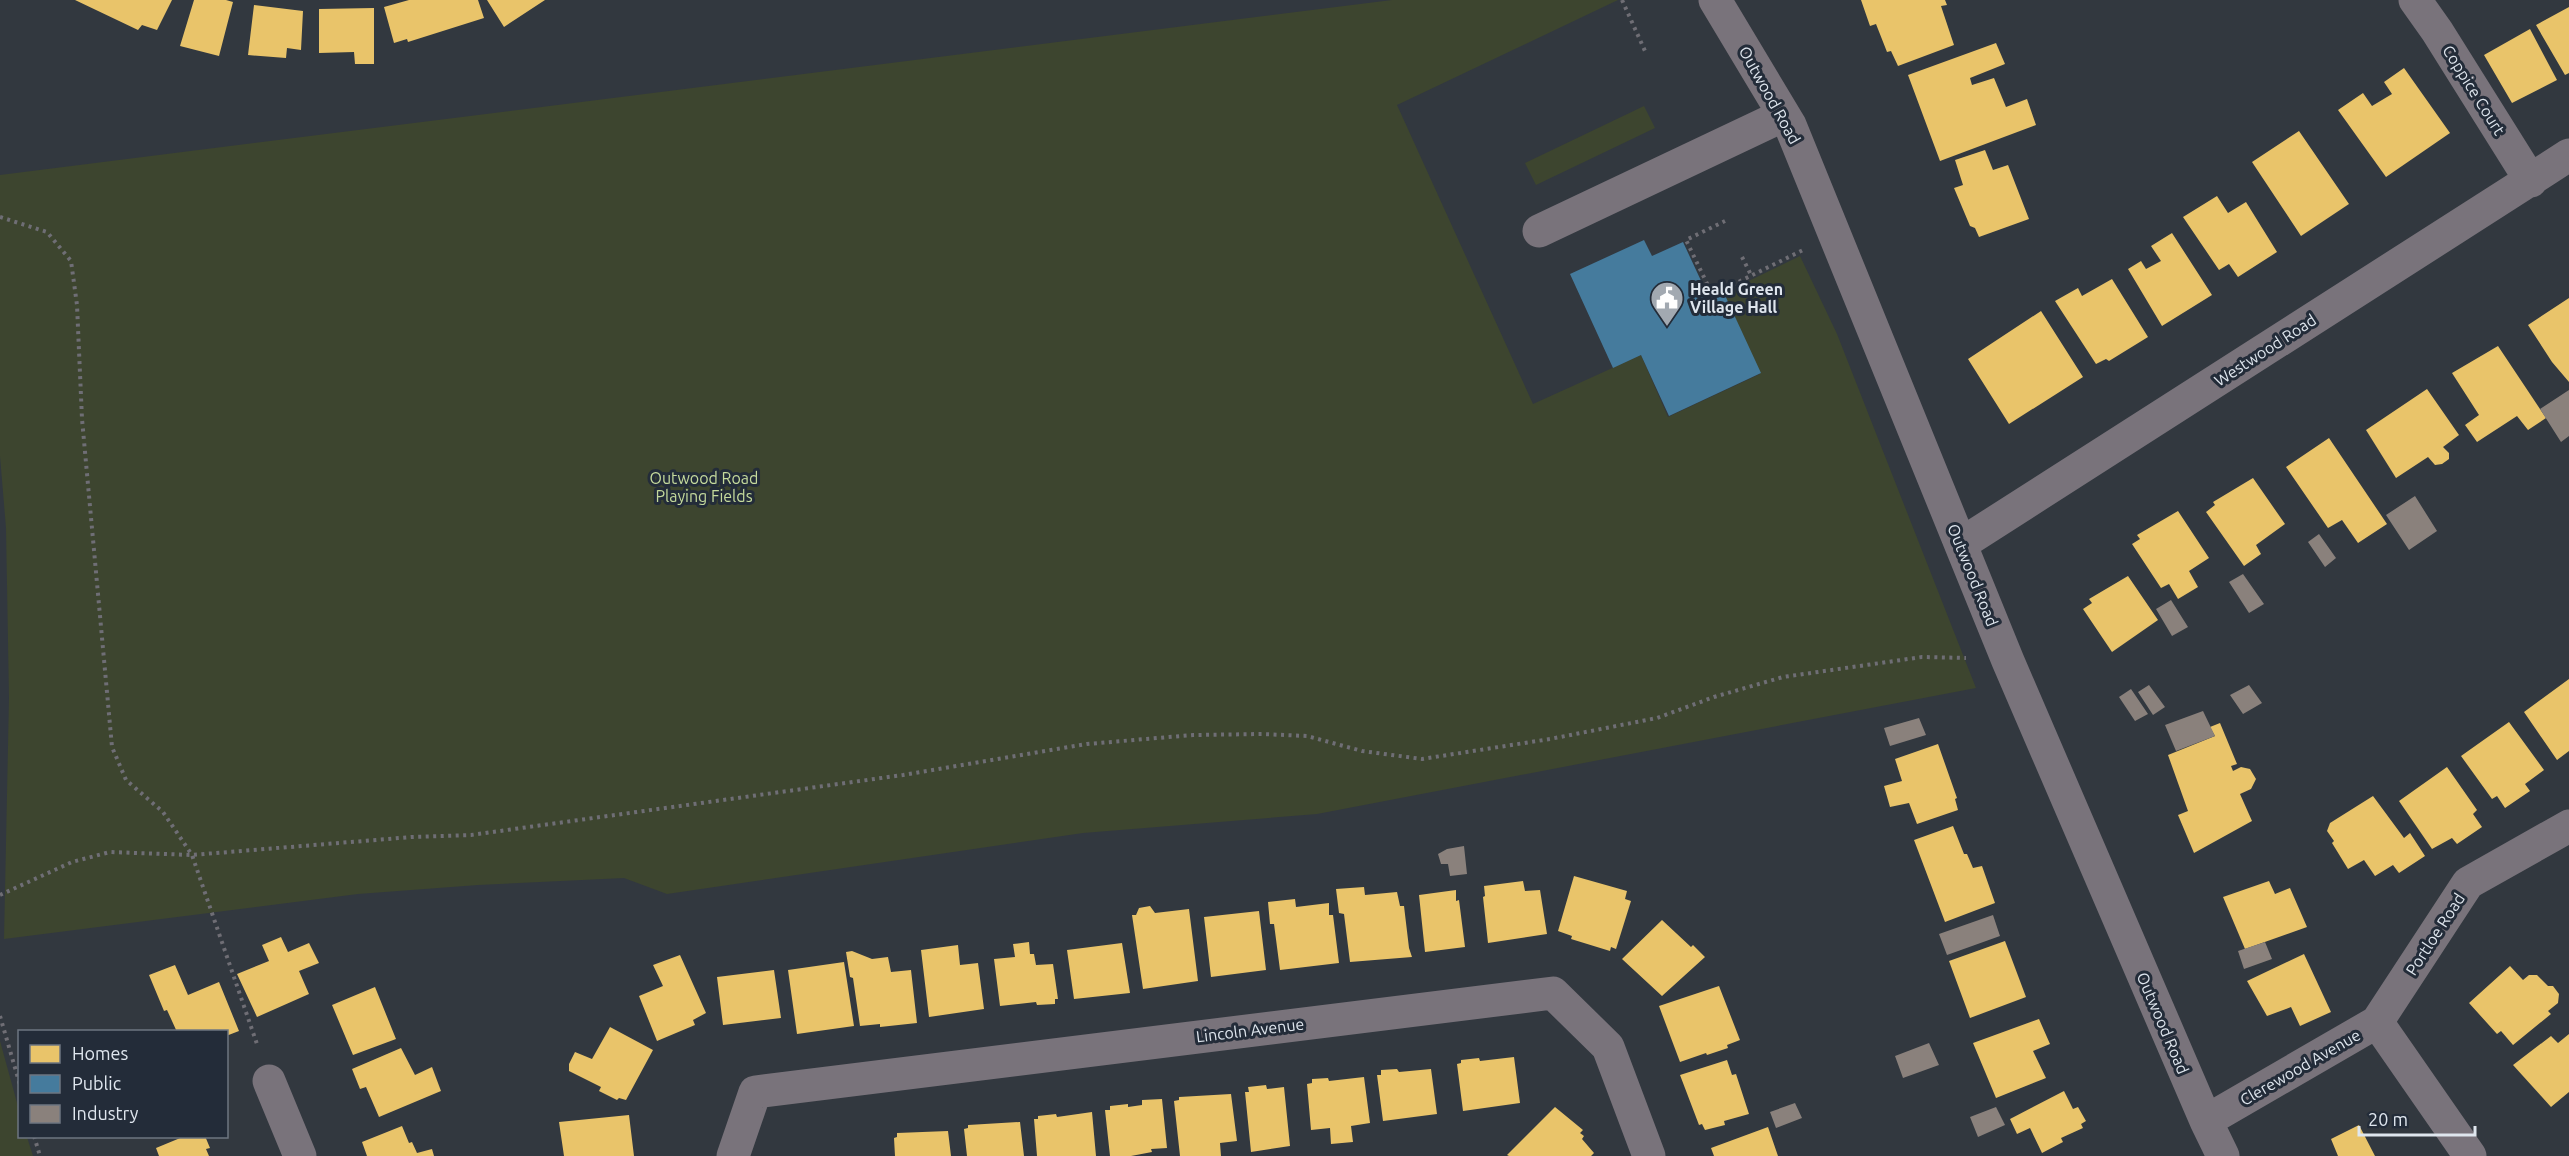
<svg xmlns="http://www.w3.org/2000/svg" width="2569" height="1156" viewBox="0 0 2569 1156" font-family="Ubuntu,sans-serif">
<style>
.green{fill:#3d452f}
.homes{fill:#e9c46a}
.public{fill:#457b9d}
.industry{fill:#8a817c}
.lines{fill:none;stroke-linecap:round;stroke-linejoin:round}
.path{stroke:#6f6e75;stroke-width:4;stroke-dasharray:3 4.5;stroke-linecap:butt}
.minor{stroke:#79737b;stroke-width:33}
.labels{text-anchor:middle;dominant-baseline:central;stroke-width:6;stroke-linejoin:round;paint-order:stroke}
.street-label{font-size:16px;fill:#dfe6ee;stroke:#232c39}
.poi-label{font-size:16px;font-weight:bold;fill:#dfe6ee;stroke:#232c39;text-anchor:start}
.park-label{font-size:16px;fill:#c5da9c;stroke:#232c39}
</style>
<rect width="100%" height="100%" fill="#32383f"/>
<path class="green" d="M1392,0H1618L1397,105L1533,404L1641,355L1668,417L1760,374L1724,293L1800,256L1837,334L1976,688L1317,814L1083,833L667,894L624,878L478,885L358,894L4,939L9,698L6,528L0,456V175Z
M1644,106L1655,128L1536,185L1525,163Z
M0,1041L19,1110L20,1136L27,1137L33,1156H0Z"/>
<path class="homes" d="M75,0H172L157,30L142,25L138,30Z
M194,0H226L233,2L219,56L180,46Z
M409,0H478L484,18L408,42L407,39L394,43L384,7Z
M487,0H545L504,27Z
M1861,0H1945L1947,5L1941,6L1954,45L1898,66L1891,51L1887,52L1876,24L1870,26Z
M254,5L303,11L301,50L287,48L286,58L248,55Z
M2569,7V73L2565,75L2536,25Z
M374,8V64H355L354,52L319,53V9Z
M2530,29L2557,80L2512,103L2484,55Z
M1996,43L2005,64L1970,78L1972,85L1994,78L2006,107L2027,99L2036,125L1940,161L1908,75Z
M2404,68L2450,133L2386,177L2338,110L2363,93L2372,106L2392,94L2384,82Z
M2299,131L2349,204L2301,236L2252,162Z
M1985,150L1993,170L2008,165L2029,219L1979,237L1975,228L1970,226L1954,188L1963,185L1955,160Z
M2217,196L2228,213L2246,202L2277,252L2238,277L2229,264L2219,270L2183,217Z
M2172,233L2212,295L2162,326L2128,269L2141,261L2146,269L2161,261L2151,246Z
M2112,279L2148,337L2109,361L2106,359L2096,364L2055,301L2078,288L2082,296Z
M2569,298V382L2552,362L2528,325Z
M2041,311L2083,377L2009,424L1968,359Z
M2498,346L2546,418L2528,430L2517,416L2477,442L2465,425L2479,415L2452,373Z
M2427,389L2459,435L2443,447L2449,453V459L2442,464L2435,465L2428,457L2396,478L2366,430Z
M2329,438L2387,524L2358,543L2342,520L2328,528L2286,467Z
M2253,478L2285,524L2256,545L2261,554L2244,566L2206,512L2215,505L2213,502Z
M2178,511L2209,558L2189,571L2198,587L2178,599L2169,584L2161,588L2132,544L2140,539L2137,535Z
M2128,576L2158,620L2112,652L2083,609L2092,603L2089,599Z
M2569,679V751L2557,760L2524,712Z
M2509,722L2544,770L2525,784L2530,791L2505,808L2497,796L2492,799L2461,756Z
M2220,723L2237,764L2231,766L2233,771L2241,767L2250,769L2256,779L2251,789L2240,794L2252,821L2194,853L2178,815L2188,811L2168,755L2215,736L2210,727Z
M1938,744L1957,798L1955,799L1958,810L1917,824L1909,803L1890,807L1884,786L1902,781L1895,759Z
M2447,767L2477,810L2473,814L2482,827L2457,844L2452,838L2432,849L2399,801Z
M2373,796L2404,838L2410,833L2425,856L2399,873L2393,865L2375,876L2364,860L2348,869L2332,843L2334,841L2327,831L2330,823Z
M1953,826L1964,854H1967L1973,868L1982,866L1995,903L1945,922L1914,840Z
M1574,876L1627,891L1625,899L1631,901L1616,949L1611,947L1610,951L1571,939L1572,936L1558,931Z
M1523,881L1525,891L1540,890L1547,934L1488,943L1483,897L1485,896L1484,886Z
M2269,881L2275,894L2290,888L2307,927L2245,949L2223,897Z
M1364,887L1365,895L1397,892L1400,906H1404L1409,948L1412,957L1350,962L1344,914L1339,913L1336,889Z
M1456,890V901L1459,900L1465,947L1425,952L1419,895Z
M1295,899L1296,907L1329,903V915H1333L1339,963L1280,970L1274,924H1270L1268,902Z
M1150,906L1155,913L1189,909L1198,981L1143,989L1132,915H1136L1139,908Z
M1259,911L1266,970L1211,977L1204,917Z
M1662,920L1691,947L1693,945L1705,957L1662,996L1622,959Z
M281,937L288,952L309,943L319,963L299,971L309,994L257,1017L237,974L269,961L262,945Z
M2005,941L2026,997L1970,1018L1949,961Z
M1029,942L1030,954H1034L1036,965L1053,964L1058,999H1055V1004L1037,1005L1036,1002L1000,1006L994,959L1015,957L1013,944Z
M1122,943L1130,993L1074,999L1067,950Z
M958,945L960,965L978,963L984,1009L929,1017L921,950Z
M852,951L872,959L888,957L891,972L911,970L917,1023L880,1027V1024L860,1026L853,978L850,977L846,952Z
M2304,954L2331,1012L2300,1026L2291,1007L2267,1016L2247,981Z
M680,955L706,1013L693,1020L695,1025L657,1041L639,996L663,986L653,965Z
M844,962L854,1026L797,1034L788,970Z
M175,965L188,995L219,982L239,1031L226,1036V1032H177L167,1010L164,1011L149,975Z
M2510,966L2523,980L2529,975H2537L2548,986H2553L2559,994L2558,1003L2548,1011L2551,1014L2513,1045L2501,1031L2497,1034L2469,1003Z
M774,970L781,1018L723,1025L717,977Z
M1719,986L1740,1040L1727,1045L1728,1048L1707,1055L1706,1053L1680,1062L1659,1006Z
M375,987L396,1039L353,1055L332,1005Z
M2039,1019L2050,1044L2033,1051L2046,1078L1996,1098L1973,1043Z
M610,1027L653,1050L626,1100L619,1098L617,1100L599,1091L601,1087L569,1071V1064L575,1052L592,1059Z
M2569,1034V1092L2551,1107L2513,1065L2551,1036L2558,1043Z
M401,1048L415,1075L432,1067L441,1091L379,1117L366,1087L360,1089L352,1069Z
M1514,1057L1520,1103L1463,1111L1457,1064L1461,1063V1060L1479,1058L1480,1061Z
M1727,1060L1732,1075L1736,1074L1749,1114L1724,1121L1725,1125L1705,1130L1702,1124L1699,1125L1680,1075Z
M1397,1069L1399,1072L1431,1069L1437,1114L1383,1121L1377,1075H1381V1070Z
M1364,1077L1370,1123L1351,1126L1353,1142L1331,1144L1330,1128L1311,1130L1307,1084L1312,1083V1079L1328,1078L1329,1081Z
M1266,1085L1267,1089L1284,1087L1290,1146L1251,1152L1245,1092H1249L1248,1087Z
M2064,1091L2073,1109L2078,1107L2086,1121L2081,1124L2083,1128L2061,1138L2063,1142L2042,1153L2030,1128L2017,1134L2010,1119Z
M1231,1094L1237,1141L1220,1143L1221,1156H1180L1174,1101L1179,1100V1097Z
M1162,1099L1167,1148L1151,1149L1152,1152L1131,1156H1110L1105,1110H1110V1106L1128,1104V1107L1142,1105V1100Z
M1555,1107L1583,1130L1580,1133L1584,1136L1582,1139L1594,1153L1591,1156H1509L1507,1155Z
M1092,1112L1096,1156H1037L1034,1119H1038V1116L1056,1114L1057,1117Z
M629,1115L634,1156H564L559,1122Z
M1020,1122L1024,1156H967L964,1129L968,1128V1125Z
M2359,1125L2375,1156H2338L2331,1139Z
M402,1126L409,1143L412,1142L417,1153L432,1149L434,1156H367L362,1142Z
M1768,1127L1778,1156H1714L1711,1148Z
M948,1131L951,1156H895L894,1138L897,1137V1133Z
M185,1136H205L210,1148L206,1149L209,1156H159L156,1148Z"/>
<path class="public" d="M1644,240L1652,256L1683,242L1710,300L1724,293L1761,373L1669,416L1641,355L1613,368L1570,274Z"/>
<path class="industry" d="M2569,390V436L2561,442L2540,409Z
M2415,496L2437,531L2409,550L2386,515Z
M2319,534L2336,558L2325,567L2308,542Z
M2243,574L2264,604L2249,613L2229,582Z
M2171,600L2188,627L2172,636L2156,609Z
M2149,685L2165,707L2153,715L2138,692Z
M2249,685L2262,703L2243,714L2230,695Z
M2131,689L2148,714L2135,721L2119,697Z
M2203,711L2215,736L2176,751L2165,725Z
M1919,718L1926,735L1890,746L1884,728Z
M1464,846L1467,874L1450,876L1448,864H1441L1438,854L1447,849Z
M1993,915L2000,936L1947,955L1939,934Z
M2265,942L2272,959L2244,969L2238,951Z
M1929,1043L1939,1065L1903,1078L1895,1056Z
M1795,1103L1802,1118L1776,1128L1770,1112Z
M1996,1107L2005,1125L1978,1137L1970,1117Z"/>
<g class="lines">
<path class="path" d="M1622,0L1645,51
M0,217L47,232L71,261L77,305L82,419L112,747L126,780L163,812L192,855L258,1047
M1742,257L1751,275
M1712,295L1803,250
M1714,298L1686,240L1725,221
M0,895L72,862L110,852L192,855L412,837L471,835L903,775L1087,744L1193,735L1262,734L1307,736L1362,751L1422,759L1550,739L1657,718L1714,697L1783,677L1922,657L1966,658
M0,1016L20,1085
M34,1136L40,1156"/>
<path class="minor" d="M1715,0L1790,125L2008,661L2206,1121L2223,1156
M2415,0L2437,31L2531,181
M1539,231L1784,115
M1961,544L2569,155
M2377,1022L2468,883L2569,826
M269,1081L300,1156
M2206,1121L2377,1022L2470,1156
M733,1156L755,1092L1553,993L1608,1047L1649,1156"/>
</g>
<defs>
<symbol id="civic-pin" viewBox="-11 -11 22 30"><path d="M0 17L-7.5 6A9.5 9.5 0 1 1 7.5 6Z" fill="#a2a9b1" stroke="#232c39"/><path d="M-.6-6.5H3V-4.5H.6V-3L4-1V1h2V6H-6V1h2V-1L-.6-3ZM-1.2 2.5V6h2.4V2.5Z" fill="#fff"/></symbol>
</defs>
<g fill-rule="evenodd">
<use href="#civic-pin" x="1648" y="279" width="38" height="52"/>
</g>
<g class="labels">
<g class="street-label">
<text transform="translate(2474 90) rotate(58)">Coppice Court</text>
<text transform="translate(1770 95) rotate(61)">Outwood Road</text>
<text transform="translate(2265 350) rotate(-33)">Westwood Road</text>
<text transform="translate(1973 575) rotate(68)">Outwood Road</text>
<text transform="translate(2435 934) rotate(-57)">Portloe Road</text>
<text transform="translate(2163 1023) rotate(67)">Outwood Road</text>
<text transform="translate(1250 1030) rotate(-7)">Lincoln Avenue</text>
<text transform="translate(2300 1067) rotate(-30)">Clerewood Avenue</text>
</g>
<g class="poi-label">
<text x="1690" y="289">Heald Green<tspan x="1690" dy="18">Village Hall</tspan></text>
</g>
<g class="park-label">
<text x="704" y="478">Outwood Road<tspan x="704" dy="18">Playing Fields</tspan></text>
</g>
</g>
<rect x="18" y="1030" width="210" height="108" fill="#232c39" stroke="#6e7681" stroke-width="1.5"/>
<rect x="30" y="1045" width="30" height="18" fill="#e9c46a" stroke="#6e7681" stroke-width="1.5"/>
<text x="72" y="1060" font-size="18" fill="#dfe6ee">Homes</text>
<rect x="30" y="1075" width="30" height="18" fill="#457b9d" stroke="#6e7681" stroke-width="1.5"/>
<text x="72" y="1090" font-size="18" fill="#dfe6ee">Public</text>
<rect x="30" y="1105" width="30" height="18" fill="#8a817c" stroke="#6e7681" stroke-width="1.5"/>
<text x="72" y="1120" font-size="18" fill="#dfe6ee">Industry</text>
<path d="M2359 1126v9h116v-9" fill="none" stroke="#dfe6ee" stroke-width="3"/>
<text x="2368" y="1126" font-size="18" fill="#dfe6ee" stroke="#232c39" stroke-width="4.5" paint-order="stroke">20 m</text>
</svg>
